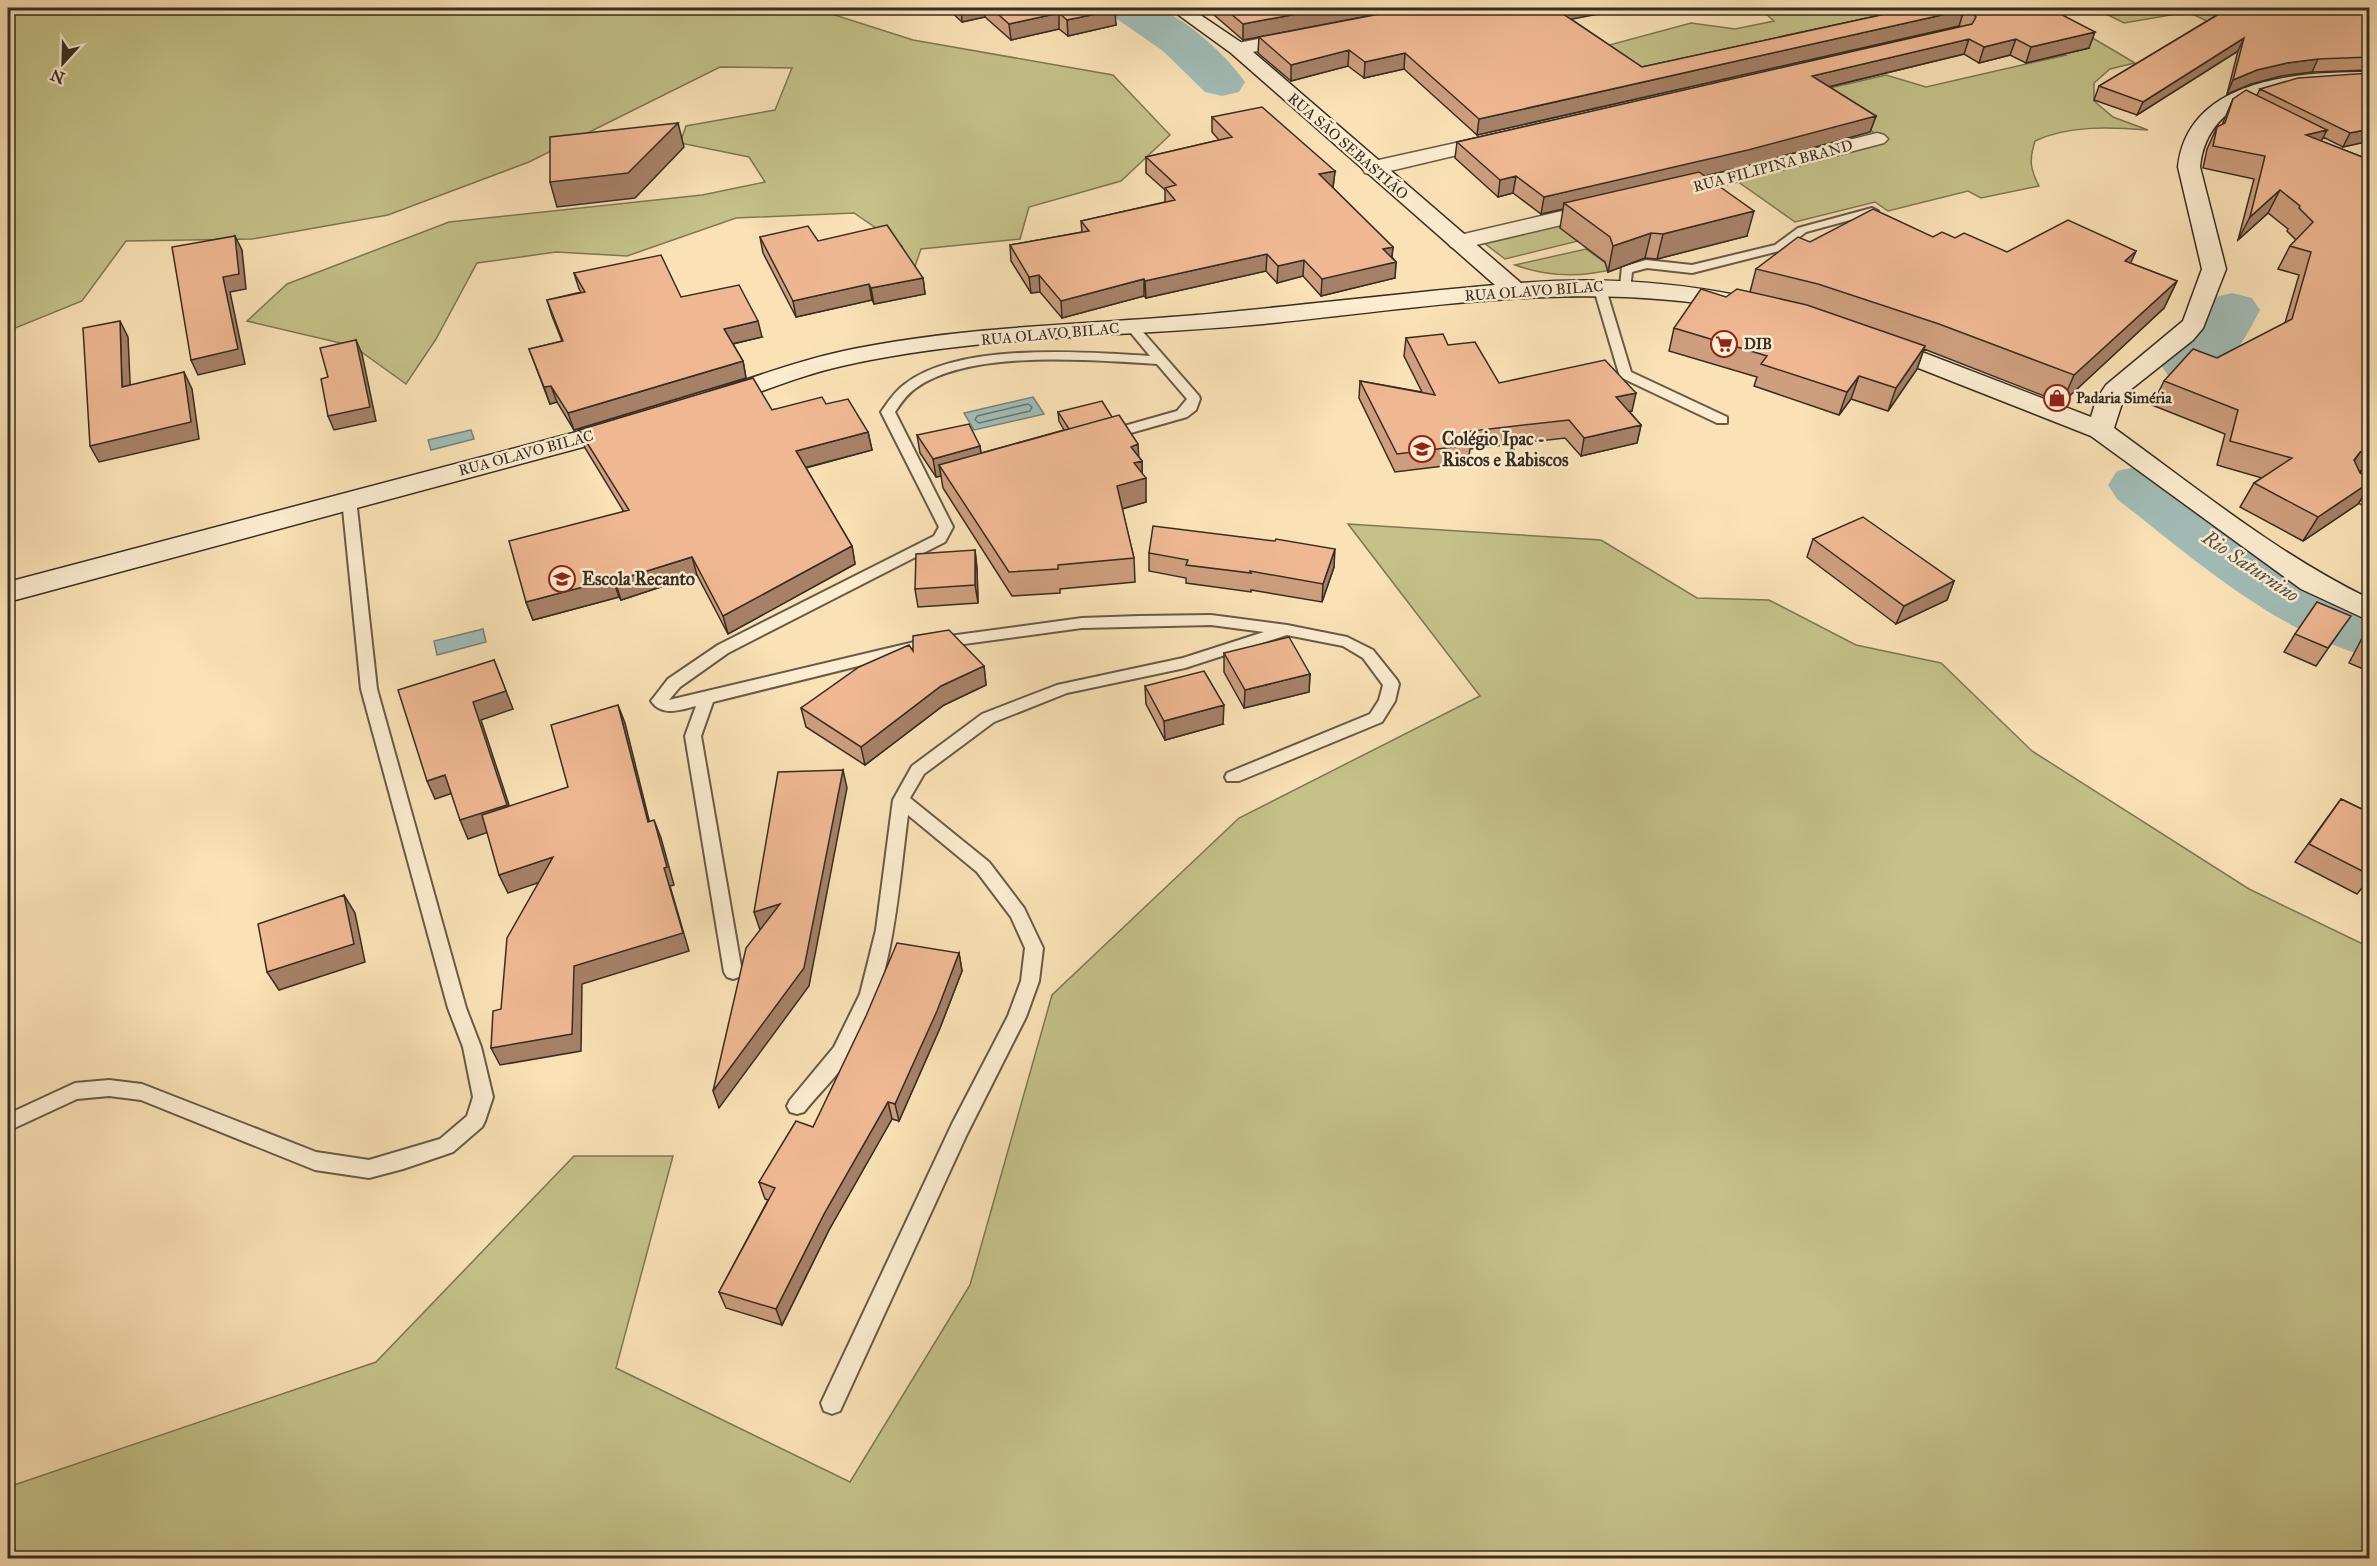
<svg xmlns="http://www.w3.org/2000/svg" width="2377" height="1566" viewBox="0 0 2377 1566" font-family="'IM FELL Great Primer',serif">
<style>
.green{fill:#c5c189;stroke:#7e7756;stroke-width:1.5}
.water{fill:#a1bcb6;stroke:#77837b;stroke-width:1.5}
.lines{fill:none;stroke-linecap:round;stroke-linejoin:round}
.shore{stroke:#6c746c;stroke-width:1.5}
.river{fill:#a1bcb6;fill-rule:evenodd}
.lane-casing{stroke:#685a48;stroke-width:4}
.street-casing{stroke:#685a48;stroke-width:3}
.secondary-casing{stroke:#372d23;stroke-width:3}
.lane{fill:#fcecd0;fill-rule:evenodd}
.street{fill:#fcecd0;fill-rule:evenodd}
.secondary{fill:#fcecd0;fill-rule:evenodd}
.wall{fill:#ce9e7e;stroke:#372d23;stroke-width:1.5}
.shaded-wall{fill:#a78167;stroke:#372d23;stroke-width:1.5}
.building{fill:#efb893;stroke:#372d23;stroke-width:1.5}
.labels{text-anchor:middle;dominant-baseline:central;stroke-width:5;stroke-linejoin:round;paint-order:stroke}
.far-street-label{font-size:15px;fill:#372d23;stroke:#fcecd0}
.far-poi-label{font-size:15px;font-weight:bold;fill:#372d23;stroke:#fcecd0;text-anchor:start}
.poi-label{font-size:18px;font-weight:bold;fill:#372d23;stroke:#fcecd0;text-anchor:start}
.water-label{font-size:20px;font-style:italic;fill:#525148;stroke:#fcecd0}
</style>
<rect width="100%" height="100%" fill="#fae2b6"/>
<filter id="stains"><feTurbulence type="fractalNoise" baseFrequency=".00333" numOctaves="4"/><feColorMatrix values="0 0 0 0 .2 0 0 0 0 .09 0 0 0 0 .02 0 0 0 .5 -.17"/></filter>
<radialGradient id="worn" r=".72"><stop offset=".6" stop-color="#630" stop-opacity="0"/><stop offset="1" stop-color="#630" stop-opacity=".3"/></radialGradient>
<path class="green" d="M8,8H813L913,40L1113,75L1170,135L1121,181L1029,207L1020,239L921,249L911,278L902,246L854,213L736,218L627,256L556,252L477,263L436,339L406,384L353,346L247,321L287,284L449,222L702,195L765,182L749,157L680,143L686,126L775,110L792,68L720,67L529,162L388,215L252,239L126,241L82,301L8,331Z
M1759,8H1951L1863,30L1631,69L1602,47L1691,23L1735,29L1774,21Z
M2094,8H2212L2252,26L2226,30L2188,12L2124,23Z
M2079,30L2135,63L2110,69L2094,83V101L2113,117L2148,130C2111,127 2069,125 2035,141C2029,160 2030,169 2039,186L1981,198L1968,191L1888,211L1875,202L1795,222L1737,181L1883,138L1842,113H1722L1886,75L1926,87L2066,55L2043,37Z
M1572,217L1578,241L1505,259L1479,239Z
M1586,249L1614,269C1579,278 1548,277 1515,265Z
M1348,524L1601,540L1697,598L1769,600L1856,645L1941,663L2032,751L2249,889L2369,947V1558H8V1487L376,1362L574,1156H673L616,1368L850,1482L970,1285L1052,995L1239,818L1480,696Z"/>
<path class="water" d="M1033,397L1044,414L974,430L964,413Z
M471,430L474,439L431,450L428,440Z
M483,629L486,642L437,655L434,641Z"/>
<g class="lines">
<path class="shore" d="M1028,404L1032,407L1030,411L979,423L975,420L977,416Z"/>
<path class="river" d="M1108,8C1122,8 1146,3 1159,9C1188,20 1228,57 1245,82L1239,92L1222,96L1205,92L1163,51L1114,17Z
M2232,293L2252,298L2260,310C2251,328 2229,368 2210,378C2197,384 2183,381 2169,377L2161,365L2193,328L2212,298Z
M2140,466L2163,471L2264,547L2329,586L2370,605V657C2274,631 2194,559 2117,499L2108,485L2117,471Z"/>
<defs>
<path id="lane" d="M1872,208L1878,211L1876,213L1806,232L1783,250L1692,273L1647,268L1632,272L1630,289L1620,286L1622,267L1646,260L1692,265L1775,245L1798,228Z
M1599,282L1605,286L1631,372L1727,417V423H1717L1620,377L1593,286Z
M1132,323L1136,324L1199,396L1200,399L1196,410L1187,417L1113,438H1103V432L1177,411L1187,399L1157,364C1091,360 971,349 916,388C907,394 901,403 895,412L953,527L945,542L728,653L680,687L669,700L927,639L1082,618L1139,616L1211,615L1287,625L1347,637L1373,650L1397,680L1399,684L1395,701L1382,722L1239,781H1227L1225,777L1227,773L1370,714L1379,700L1383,685L1363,658L1343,646L1287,635L1185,668L1067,693L994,722L924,774L910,798L989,862L1024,908L1043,948L1039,981L1026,1017L967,1134L840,1411L832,1414L824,1411L821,1403L952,1124L1008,1016L1021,981L1025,948L1011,917L977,872L908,815C897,898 894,986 848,1059C836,1078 818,1094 804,1112L797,1114L790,1112L787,1106L790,1100L834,1047L860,994L876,930L893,800L912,766L982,714L1057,685L1183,658L1264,632L1211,625L1082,628L927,649L713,702L701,736L742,972L739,977L733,979L727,977L724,972L685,736L696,706C680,710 662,717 651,701L668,679L718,645L934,536L939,527L881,412C888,402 895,391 905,384C959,342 1085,352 1150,356L1126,327Z
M2370,470V479L2355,486L2370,498V508L2347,496L2341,486L2346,478Z
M349,495L356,499L377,689L466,1008L481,1047L493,1097L485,1121L482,1127L453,1152L403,1169L369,1178L315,1170L141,1100L109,1096L77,1099L8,1131V1114L75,1083L109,1080L142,1084L316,1152L369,1160L440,1139L467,1116L473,1097L463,1047L448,1008L361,689L342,499Z"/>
<path id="street" d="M1304,30L1314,36L1311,40L1238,55L1228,49L1238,43Z
M1501,133L1508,135L1512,139L1508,143L1373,175L1365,173L1362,168L1365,163Z
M1877,133L1884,135L1888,139L1884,143L1670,199L1662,197L1659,192L1662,187Z
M1605,201L1613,203L1616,208L1613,213L1459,249L1451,247L1447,242L1451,237Z"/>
<path id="secondary" d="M1169,8H1190L1245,45L1521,283C1596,277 1668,281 1741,296L1750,298L1753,303L1750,308L1741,310C1580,279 1424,308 1263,324C1123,337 980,335 842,366C802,375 763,391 724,405L715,407L706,405L702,399L706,393C755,377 803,359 853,349C967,326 1082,325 1197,315C1296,306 1395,294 1495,285L1231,53Z
M2370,72V84C2307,84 2208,86 2200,167L2226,269L2203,328L2193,340L2125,394L2114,428C2197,488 2277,554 2370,599V621L2301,589L2091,436L1870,349L1867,344L1870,339L1879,337L1888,339L2091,417L2096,400L2106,385L2183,321L2202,269L2178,167C2188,77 2300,72 2370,72Z
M626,419L635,421L639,427L635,433L8,602V582Z"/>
</defs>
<use href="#lane" class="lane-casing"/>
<use href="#street" class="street-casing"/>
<use href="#secondary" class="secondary-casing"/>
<use href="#lane" class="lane"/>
<use href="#street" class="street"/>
<use href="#secondary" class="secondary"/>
</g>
<path class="wall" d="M947,8H1112L1116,25L1068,36L1059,29L1011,40L985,17L962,22Z
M1206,8H1409L1243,40Z
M1913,8H2049L2089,48L2026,63L2010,55L1979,63L1964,54L1829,87L1876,116L1870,132L1743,167L1704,176L1747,236L1657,259L1645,258L1608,272L1605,262L1560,228L1563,209L1541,214L1513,193L1498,197L1455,158L1457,142L1962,27L1959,26L1477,135L1404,69L1364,78L1348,66L1291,81L1258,53L1259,37L1571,19L1642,67Z
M2225,8H2370V70L2312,72L2281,76L2251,84L2227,94L2238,51L2137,115L2094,100L2099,86L2227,9Z
M2260,89L2370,141L2343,147L2323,137L2321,141L2370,160V468L2360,471V473L2366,476L2370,470V495L2366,492L2358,504L2303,541L2240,507L2254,483L2262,478L2217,465L2225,434L2152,405L2164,381L2217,358L2285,323L2299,275L2278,269L2290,246L2296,240L2287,231L2288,229L2268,213L2238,240L2254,179L2203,168L2207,149L2217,127L2222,125L2233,99L2257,95Z
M1212,117L1335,171L1333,187H1332L1393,247L1392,257L1396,262L1395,278L1321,296L1303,276L1277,283L1266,271L1146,298L1144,296L1062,318L1040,292L1031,293L1011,261L1010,245L1082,232L1081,221L1165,202V190L1146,173V157L1219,140L1212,132Z
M760,237L818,241L923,278L925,294L874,304L872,300L796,317L763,253Z
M1933,237L1955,238L2007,252L2136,251L2130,263L2177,281L2164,308L2062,403L1924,349L1917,369L1888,411L1851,399L1839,415L1754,386L1757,377L1669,351L1674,328L1726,297L1750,292L1756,269L1810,242Z
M574,273L681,297L762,337L733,344L743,361L746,378L574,430L557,402L550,404L529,349L562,341L552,316L547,300L581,292L579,289Z
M1406,338L1448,345L1499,383L1632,411H1629L1641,425L1637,443L1581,456L1565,438L1470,449L1468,463L1395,472L1359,398L1360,381L1422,392L1404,356Z
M826,404L868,432L872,450L806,468L852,546L855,564L728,634L697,575L621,600L619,597L533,620L526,602L624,512L585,448L579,430Z
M1058,412L1139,457L1142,461V473L1146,502L1122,509L1134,558L1135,582L1060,589V593L1012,596L943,488L941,476L936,477L920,453L917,435L980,446L981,453L1064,430L1059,421Z
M1813,539L1954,581L1947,600L1896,624L1807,557Z
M975,550L977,569L978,603L918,607L915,589Z
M1149,553L1334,567L1322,602L1251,590V592L1186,583V578L1149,571Z
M2370,623V672L2349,663Z
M2295,634H2338L2316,666L2284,652Z
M913,651L984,666L986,685L944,705L865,765L806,727L801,708Z
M1224,653L1310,674L1309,692L1244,708L1224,672Z
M1145,686L1223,724L1165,740L1146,704Z
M2341,799L2370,813V878L2357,894L2295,862Z
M959,953L962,971L940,1028L899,1121L892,1119L829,1230L782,1325L726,1308L719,1292L768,1200L765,1199L759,1182L813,1127Z"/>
<path class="shaded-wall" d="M961,8H984L985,17L962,22Z
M1329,8H1409L1243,40V24Z
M1554,8H1630L1551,23Z
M1115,10L1116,25L1068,36L1067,20Z
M1964,10L1959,26L1477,135L1479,119Z
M1059,13V29L1011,40L1009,24Z
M2095,32L2089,48L2026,63L2031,47Z
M2244,38L2238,51L2137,115L2143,102Z
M1969,39L1964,54L1807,92L1812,76Z
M2016,39L2010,55L1979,63L1984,47Z
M1349,50L1348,66L1291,81V65Z
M1405,53L1404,69L1364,78L1365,62Z
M2318,59L2312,72L2281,76L2251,84L2227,94L2233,80L2257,70L2287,63Z
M1876,116L1870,132L1743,167L1570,207L1564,203L1563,209L1541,214L1544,197Z
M678,123L684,147L635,198L557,207L550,182Z
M2370,129V141L2343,147L2350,133Z
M2327,130L2315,153L2306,135Z
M1335,171L1333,187L1318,190L1319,174Z
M1516,176L1513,193L1498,197L1500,180Z
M2280,190L2268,213L2238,240L2250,217Z
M1754,211L1747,236L1657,259L1663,234Z
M1651,233L1645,258L1608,272L1613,246Z
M235,236L242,250L246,289L230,292L245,364L198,375L191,360L223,277Z
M1393,247L1391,263L1396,262L1395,278L1321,296L1322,279L1383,249Z
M2136,251L2124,278L2125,261Z
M1267,254L1266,271L1146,298L1145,281Z
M1304,260L1303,276L1277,283L1278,266Z
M1039,275L1040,292L1031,293L1029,277Z
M923,278L925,294L874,304L871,288Z
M1144,279V296L1062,318L1061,301Z
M2177,281L2164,308L2062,403L2074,375Z
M869,284L872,300L796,317L793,301Z
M120,321L128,337L131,403L122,387Z
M758,321L762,337L727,345L724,329Z
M356,340L362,354L376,421L334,430L328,416Z
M1925,346L1917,369L1888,411L1896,388Z
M743,361L746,378L574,430L568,413Z
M184,372L192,389L199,439L99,462L90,446Z
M1859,376L1851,399L1839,415L1847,392Z
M551,386L557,402L550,404L544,387Z
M1636,393L1632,411L1612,415L1616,397Z
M1641,425L1637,443L1581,456L1584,438Z
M868,432L872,450L800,469L796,451Z
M1138,444L1139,462L1142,461V479L1146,478V502L1118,510L1117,486L1131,447Z
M980,446L982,464L939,465L941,476L936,477L933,459Z
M2370,448L2369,468L2345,476L2339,485L2360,452Z
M2370,482V486L2358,504L2303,541L2318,517Z
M852,546L855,564L728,634L723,616Z
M1335,549L1334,567L1322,602L1323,584Z
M975,550L977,569L978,603L975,585Z
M692,557L697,575L621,600L615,581Z
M613,579L619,597L533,620L526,602Z
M1954,581L1947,600L1896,624L1904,606Z
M494,660L513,709L481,720L515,823L468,839L460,820L473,702Z
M984,666L986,685L944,705L865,765L861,747L941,686Z
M1310,674L1309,692L1244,708L1245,690Z
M618,705L625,723L654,840L648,822Z
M1224,705L1223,724L1165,740L1164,721Z
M843,770L847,788L809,986L719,1108L713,1091Z
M445,775L453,793L435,799L427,781Z
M654,820L661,838L674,885L670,886L689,951L582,984L581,1051L500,1065L491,1048L574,966L664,868Z
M553,857L561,875L508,893L499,875Z
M344,895L355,913L365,962L279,990L267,972Z
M780,904L785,922L760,930L754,912Z
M959,953L962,971L940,1028L899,1121L895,1104Z
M888,1102L892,1119L829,1230L782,1325L776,1309L824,1214Z"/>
<path class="building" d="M991,8H1112L1115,10L1067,20L1059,13L1009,24Z
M1224,8H1329L1243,24Z
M1411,8H1554L1642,67L1913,8H2049L2095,32L2031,47L2016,39L1984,47L1969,39L1812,76L1876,116L1748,150L1544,197L1516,176L1500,180L1457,142L1972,24L1976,17L1972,12L1964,10L1479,119L1405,53L1365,62L1349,50L1291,65L1259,37Z
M2229,8H2370V57L2318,59L2287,63L2257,70L2233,80L2244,38L2143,102L2099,86Z
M2370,73V129L2350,133L2260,89L2298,78Z
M2246,90L2327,130L2306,135L2370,160V448L2360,452L2354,460L2360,473L2370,478V482L2318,517L2254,483L2292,458L2230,441L2238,410L2164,381L2193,349L2217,358L2292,319L2311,252L2290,246L2313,222L2299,208L2300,206L2280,190L2250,217L2265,156L2213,146L2217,127L2225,123L2233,99Z
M1262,107L1335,171L1319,174L1393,247L1383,249L1396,262L1322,279L1304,260L1278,266L1267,254L1145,281L1144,279L1061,301L1039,275L1029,277L1010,245L1089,231L1081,221L1175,200L1165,188L1176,185L1146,157L1232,137L1212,117Z
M678,123L628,173L550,182V137Z
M1699,172L1754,211L1663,234L1651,233L1613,246L1610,237L1564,203Z
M1873,209L1933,237L1942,232L1955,238L1964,233L2007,252L2068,220L2136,251L2125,261L2177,281L2074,375L1939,324L1818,284L1756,269L1798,237L1810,242Z
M887,225L923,278L871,288L869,284L793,301L760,237L808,226L818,241Z
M235,236L239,274L223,277L238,349L191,360L172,247Z
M661,255L681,297L739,285L758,321L724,329L743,361L568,413L551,386L544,387L529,349L563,341L547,300L585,292L574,273Z
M1701,289L1726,297L1737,289L1807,305L1925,346L1896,388L1859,376L1847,392L1761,364L1767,356L1674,328Z
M120,321L122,387L184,372L191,422L90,446L83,328Z
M1443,334L1448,345L1475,342L1499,383L1605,360L1636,393L1616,397L1641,425L1584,438L1569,420L1463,432L1470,445L1397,454L1360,381L1435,395L1406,338Z
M356,340L370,407L328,416L321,379L328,377L320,348Z
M753,378L772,410L822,397L826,404L848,399L868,432L796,451L852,546L723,616L692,557L615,581L613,579L526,602L509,541L629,510L579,430Z
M1102,401L1112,417L1069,429L1058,412Z
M1119,415L1138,444L1131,447L1142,461L1134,463L1146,478L1117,486L1134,558L1058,565V569L1009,572L939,465Z
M969,424L980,446L933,459L917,435Z
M1863,517L1954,581L1904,606L1813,539Z
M1153,526L1275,541L1276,539L1335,549L1323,584L1250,571L1251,573L1186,565L1188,560L1149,553Z
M975,550V585L915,589L916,554Z
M2317,602L2351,616L2328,648L2295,634Z
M949,630L984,666L941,686L861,747L801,708L859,667L909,645L913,651V636Z
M2370,631V640L2366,638Z
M1289,637L1310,674L1245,690L1224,653Z
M494,660L506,691L473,702L507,805L460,820L445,775L427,781L398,690Z
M1204,671L1224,705L1164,721L1145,686Z
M618,705L648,822L654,820L667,867L664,868L683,933L574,966L572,1034L491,1048L493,1011L501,1009L507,938L553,857L499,875L482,815L568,787L551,725Z
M843,770L804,968L713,1091L746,948L780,904L754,912L778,772Z
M2341,799L2370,813V875L2309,844Z
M344,895L354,944L267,972L258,924Z
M897,943L959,953L937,1011L895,1104L888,1102L824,1214L776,1309L719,1292L775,1188L759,1182L796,1121L813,1127L866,1016Z"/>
<defs>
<symbol id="supermarket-ring" viewBox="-11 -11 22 22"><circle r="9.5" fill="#fcecd0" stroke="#8f2418" stroke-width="1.5"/><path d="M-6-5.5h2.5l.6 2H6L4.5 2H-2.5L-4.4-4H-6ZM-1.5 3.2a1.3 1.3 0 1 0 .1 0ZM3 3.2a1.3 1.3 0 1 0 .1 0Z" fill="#8f2418"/></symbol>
<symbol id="shop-ring" viewBox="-11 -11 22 22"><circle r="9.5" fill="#fcecd0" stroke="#8f2418" stroke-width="1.5"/><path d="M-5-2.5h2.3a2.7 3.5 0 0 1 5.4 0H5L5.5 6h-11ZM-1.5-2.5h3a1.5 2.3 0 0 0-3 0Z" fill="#8f2418"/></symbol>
<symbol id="school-ring" viewBox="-11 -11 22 22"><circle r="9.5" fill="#fcecd0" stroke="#8f2418" stroke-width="1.5"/><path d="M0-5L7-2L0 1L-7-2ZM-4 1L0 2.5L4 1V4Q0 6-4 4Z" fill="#8f2418"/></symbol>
</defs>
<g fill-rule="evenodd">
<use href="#supermarket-ring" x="1709" y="329" width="30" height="30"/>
<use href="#shop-ring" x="2042" y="383" width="30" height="30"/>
<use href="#school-ring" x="1407" y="434" width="30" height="30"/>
<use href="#school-ring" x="547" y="564" width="30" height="30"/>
</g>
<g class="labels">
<g class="far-street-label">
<text transform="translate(1348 146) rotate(41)">RUA SÃO SEBASTIÃO</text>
<text transform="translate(1773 166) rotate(-15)">RUA FILIPINA BRAND</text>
<text transform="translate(1534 291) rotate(-4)">RUA OLAVO BILAC</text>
<text transform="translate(1050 334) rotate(-5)">RUA OLAVO BILAC</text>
<text transform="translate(526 453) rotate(-15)">RUA OLAVO BILAC</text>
</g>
<g class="far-poi-label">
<text x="1744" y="344">DIB</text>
<text x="2076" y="398">Padaria Siméria</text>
</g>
<g class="poi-label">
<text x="1442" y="439">Colégio Ipac -<tspan x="1442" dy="21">Riscos e Rabiscos</tspan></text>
<text x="582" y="579">Escola Recanto</text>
</g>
<g class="water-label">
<text transform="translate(2251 566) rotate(34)">Rio Saturnino</text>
</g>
</g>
<rect width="2377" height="1566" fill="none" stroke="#fae2b6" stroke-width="30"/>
<rect x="9" y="9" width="2359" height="1548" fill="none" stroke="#372d23" stroke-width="3"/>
<rect x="15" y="15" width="2347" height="1536" fill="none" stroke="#372d23" stroke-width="1.5"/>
<g transform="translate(63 63) rotate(202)" stroke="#fcecd0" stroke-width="4.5" paint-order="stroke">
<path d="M0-4.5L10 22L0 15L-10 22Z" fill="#372d23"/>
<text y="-9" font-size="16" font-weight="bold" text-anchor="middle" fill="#372d23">N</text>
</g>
<rect width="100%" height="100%" filter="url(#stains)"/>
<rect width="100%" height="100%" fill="url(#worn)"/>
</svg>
